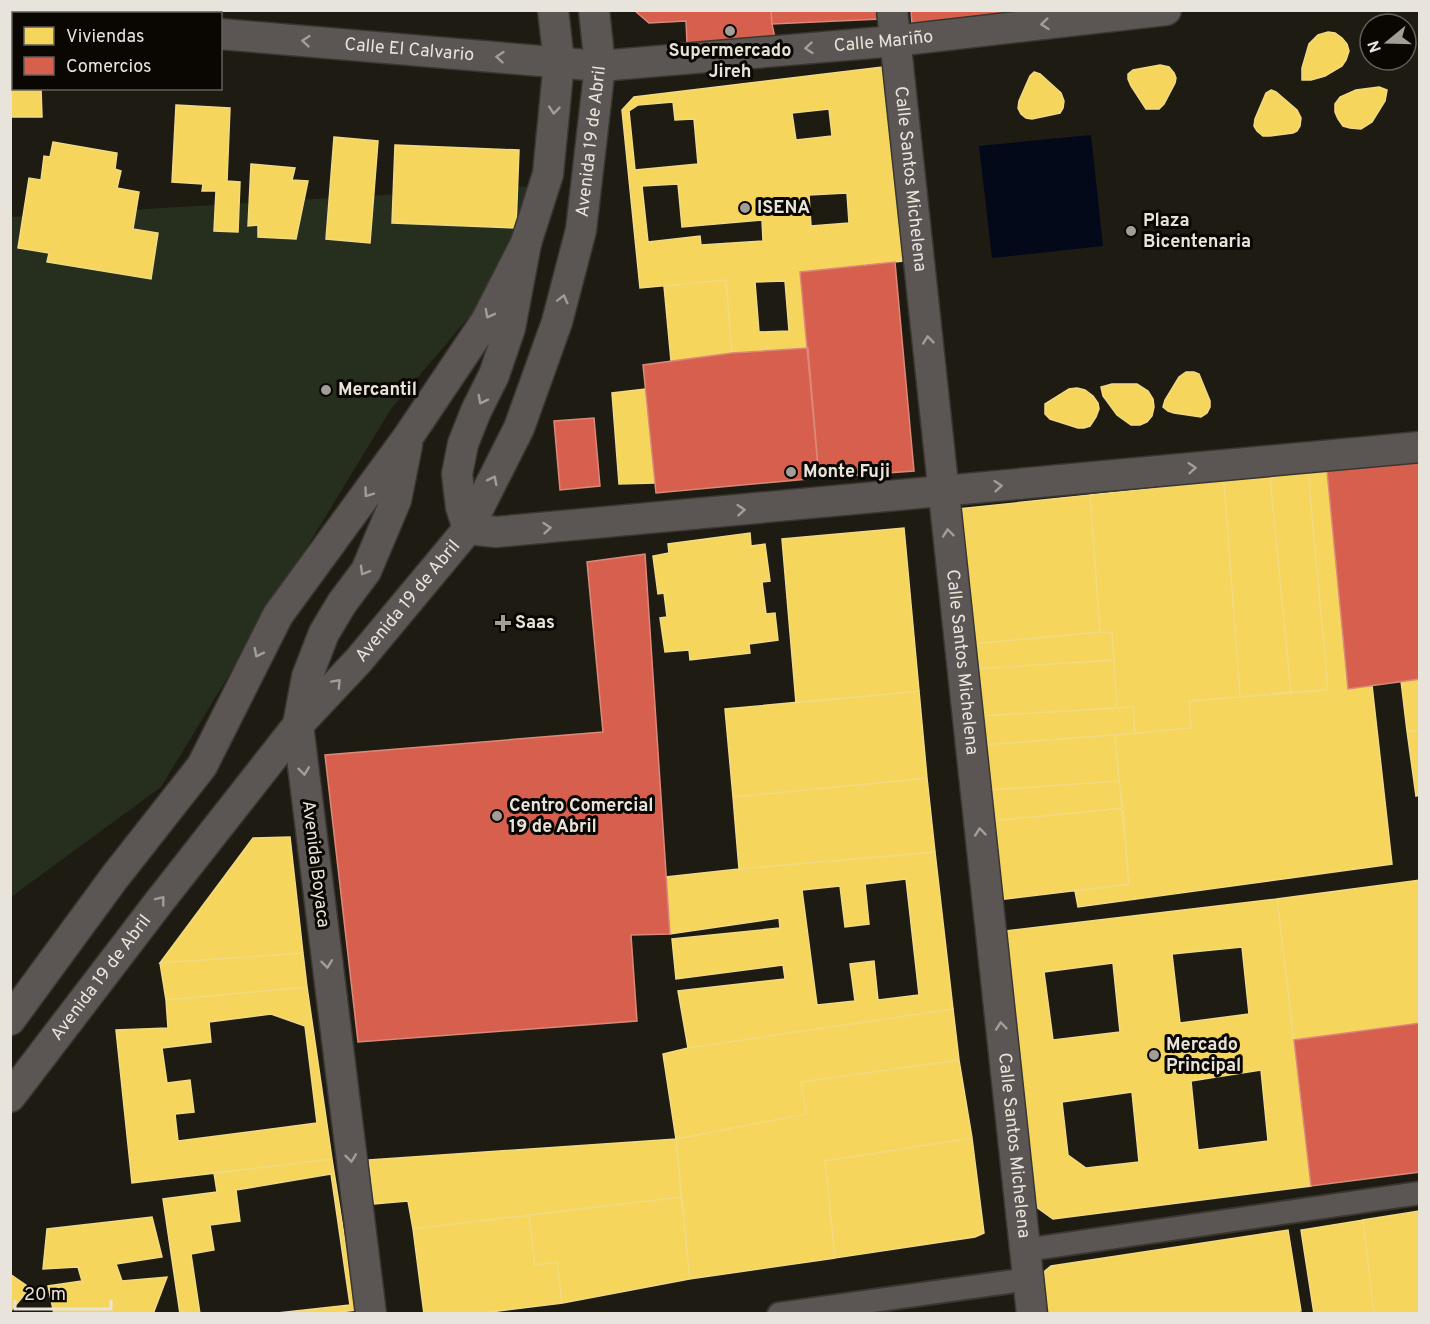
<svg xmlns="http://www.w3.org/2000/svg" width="1430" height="1324" viewBox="0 0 1430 1324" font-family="Overpass,sans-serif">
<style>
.green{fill:#262e1e}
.water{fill:#04091a}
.homes{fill:#f6d55c;stroke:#f2da82;stroke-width:1.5;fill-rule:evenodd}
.shops{fill:#d6604d;stroke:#dc8878;stroke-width:1.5}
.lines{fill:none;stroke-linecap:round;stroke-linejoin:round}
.pedestrian-casing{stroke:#3a3630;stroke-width:26}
.minor-casing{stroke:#3a3630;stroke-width:33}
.pedestrian{stroke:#5b5654;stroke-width:22}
.minor{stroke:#5b5654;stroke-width:30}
.oneway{stroke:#a29d98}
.poi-dot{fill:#a29e95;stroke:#0a0703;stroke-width:2}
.labels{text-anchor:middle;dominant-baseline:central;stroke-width:6;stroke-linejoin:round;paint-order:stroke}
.street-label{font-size:18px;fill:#e9e4db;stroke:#0a0703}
.poi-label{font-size:18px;font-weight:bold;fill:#e9e4db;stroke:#0a0703;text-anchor:start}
</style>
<rect width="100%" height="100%" fill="#1e1b13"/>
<path class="green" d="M534,186L520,257L391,409L161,787L11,897V217Z"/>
<path class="water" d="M1091,135L1103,246L992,258L979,146Z"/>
<path class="homes" d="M1328,32L1335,33L1342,38L1347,44L1349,51L1346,60L1342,66L1325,76L1311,80H1302V68L1309,44L1318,35Z
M1160,65L1169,67L1174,73L1176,78L1175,83L1164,104L1159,109H1146L1131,86L1128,79V74L1133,70Z
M882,67L903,261L800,272L808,348L732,353L726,280L640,288L622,110L634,97ZM673,102L675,120L694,119L698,164L635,170L629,111L638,105ZM829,109L832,136L796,140L792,113ZM678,184L682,227L762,220L763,241L701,245L700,236L648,242L642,186ZM847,193L849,223L811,226L809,195ZM785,281L789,331L759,332L755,282Z
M10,69H14V88H41L42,117H10Z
M1034,72L1040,74L1061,93L1064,101L1063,108L1060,113L1032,119L1026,118L1021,114L1018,108L1019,101L1030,76Z
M1379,87L1387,90L1385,101L1372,122L1361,129L1350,128L1343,126L1338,119L1335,112V104L1340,97L1356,90Z
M1271,90L1276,92L1297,110L1301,118L1300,126L1297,131L1293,133L1269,136H1263L1257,131L1254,126L1255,119L1266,93Z
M176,105L230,108L227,181L240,182L238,232L214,231L216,191H202L203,184L172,182Z
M334,137L378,141L370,243L326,239Z
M53,142L117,153L115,169L121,171L117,188L139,192L133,229L158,233L151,279L47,262L49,253L18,248L29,178L41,180L44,156L50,157Z
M395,145L519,150L516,228L392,223Z
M251,164L295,168L292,180L308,181L296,239L258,237V225L248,226Z
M726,280L732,353L671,361L664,286Z
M1186,372H1194L1199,374L1210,401V407L1207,413L1201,417L1174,413L1168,411L1163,407L1165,400L1179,377Z
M1112,384H1137L1148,391L1153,399L1154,407L1152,416L1147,422L1140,425H1131L1117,415L1103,396L1101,387Z
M1077,388L1085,390L1093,396L1098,403L1099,409L1096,417L1090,426L1084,428H1078L1050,419L1045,414V404L1069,389Z
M645,389L655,483L619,484L612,393Z
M1327,471L1348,689L1372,685L1392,864L1078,907L1075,891L1129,884L1115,735L1191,728L1189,701L1328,690L1308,472Z
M1308,472L1328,690L1291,692L1270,477Z
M1270,477L1291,692L1240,697L1224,481Z
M1224,481L1240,697L1189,701L1191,728L1135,733L1133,707L1117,708L1112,633L1100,632L1090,495Z
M1090,495L1100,632L972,644L958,509Z
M904,528L919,691L796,703L782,539Z
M750,533L751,546L765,544L770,581L762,582L766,614L775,613L778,640L749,644L750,653L690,660L689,650L665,652L660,618L667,617L664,593L658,594L653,556L669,553L668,544Z
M1100,632L1112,633L1114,660L975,669L972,644Z
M1114,660L1117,708L980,716L975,669Z
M1420,679V730L1407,731L1401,681Z
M919,691L927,778L733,797L725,709Z
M1133,707L1135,733L983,745L980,716Z
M1420,730V795L1416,796L1407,731Z
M1115,735L1119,781L989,790L983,745Z
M927,778L935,852L739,869L733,797Z
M1119,781L1123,808L991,821L989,790Z
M1123,808L1129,884L998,900L991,821Z
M290,837L303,953L160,963L253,838Z
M935,852L953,1009L688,1048L678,991L785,979L783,965L676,979L672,939L780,928L779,918L670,934L666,877L739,869Z
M906,879L919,995L878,1000L874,961L850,964L855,1001L817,1005L802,890L840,886L845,927L869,924L865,884Z
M1420,880V1023L1294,1040L1277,899Z
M1277,899L1311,1186L1053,1219L1028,1201L997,932ZM1242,947L1249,1014L1180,1023L1172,954ZM1113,963L1120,1032L1053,1040L1044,972ZM1261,1070L1268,1141L1198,1150L1191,1081ZM1132,1092L1139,1162L1086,1168L1068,1155L1062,1102Z
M303,953L307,987L166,1000L160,963Z
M307,987L332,1159L132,1183L116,1030L168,1028L166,1000Z
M953,1009L959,1060L801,1082L806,1114L676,1139L663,1054L688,1048Z
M271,1014L305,1026L317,1123L178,1141L175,1114L194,1112L190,1080L167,1083L162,1048L211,1042L209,1022Z
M959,1060L972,1138L825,1161L835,1258L690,1279L676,1139L806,1114L801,1082Z
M972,1138L984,1233L975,1237L835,1258L825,1161Z
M676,1139L681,1197L413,1229L408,1201L374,1204L369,1160Z
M332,1159L356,1310L322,1314H180L163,1199L217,1192L214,1173Z
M331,1174L350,1305L268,1314H200L191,1254L214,1250L210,1225L240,1221L236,1190Z
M681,1197L690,1279L562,1303L557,1262L535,1265L529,1215Z
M1420,1211V1314H1374L1363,1220Z
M529,1215L535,1265L557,1262L562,1303L475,1314H424L413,1229Z
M152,1217L162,1257L116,1264L122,1281L167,1277L153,1314H54L48,1286L82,1281L78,1267L43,1269L47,1229Z
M1363,1220L1374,1314H1314L1301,1230Z
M1288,1230L1301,1311L1285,1314H1046L1043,1279L1045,1271L1051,1266Z
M10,1274L30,1288L10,1312Z"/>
<path class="shops" d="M634,10H771L772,24L775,38L687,44L686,21L649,23Z
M771,10H880L881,19L772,24Z
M911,10H1058L912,25Z
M895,262L914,471L819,478L800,272Z
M808,348L819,478L656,493L643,365L732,353Z
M594,418L600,486L560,490L554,421Z
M1420,462V679L1348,689L1327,471Z
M645,554L670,934L631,935L637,1021L358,1042L325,755L603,732L587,562Z
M1420,1023V1172L1311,1186L1294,1040Z"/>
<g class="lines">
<defs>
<path id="pedestrian" d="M1025,1250L1420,1193
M779,1314L1029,1279"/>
<g id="minor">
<path id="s1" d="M892,10L1032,1314"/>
<path d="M10,20H14"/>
<path id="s2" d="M220,34L600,66L895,41L1166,10"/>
<path d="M526,243L510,328L494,375L476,411L463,444L457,474L461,507L468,529L496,532L1420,447"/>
<path d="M10,1020L114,878L202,766L278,615L408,437L486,321L526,243L548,174L559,62L553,10"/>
<path id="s3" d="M10,1097L159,902L298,725L359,660L468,529L519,428L557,322L581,230L600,66L594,10"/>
<path d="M371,1314L298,725L307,677L324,633L342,603L366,571L396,500L407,445"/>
</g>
</defs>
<use href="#pedestrian" class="pedestrian-casing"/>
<use href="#minor" class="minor-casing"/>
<use href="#pedestrian" class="pedestrian"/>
<use href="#minor" class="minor"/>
</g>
<defs><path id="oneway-chevron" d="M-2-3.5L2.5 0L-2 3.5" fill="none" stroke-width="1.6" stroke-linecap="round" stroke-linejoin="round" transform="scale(1.5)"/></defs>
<g class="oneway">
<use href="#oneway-chevron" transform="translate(1045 24) rotate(174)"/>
<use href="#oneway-chevron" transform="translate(306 41) rotate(-175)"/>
<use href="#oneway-chevron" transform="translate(809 48) rotate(175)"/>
<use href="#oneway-chevron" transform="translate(500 57) rotate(-175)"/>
<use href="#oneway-chevron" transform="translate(554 110) rotate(96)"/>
<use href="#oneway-chevron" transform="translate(563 299) rotate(-76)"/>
<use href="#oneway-chevron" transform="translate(489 314) rotate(118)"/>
<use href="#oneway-chevron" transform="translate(928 340) rotate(-96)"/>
<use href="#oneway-chevron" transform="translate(482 400) rotate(117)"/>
<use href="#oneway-chevron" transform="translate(1192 468) rotate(-5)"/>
<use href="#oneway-chevron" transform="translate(493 480) rotate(-63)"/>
<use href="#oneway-chevron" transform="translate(998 486) rotate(-5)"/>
<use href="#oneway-chevron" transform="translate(368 493) rotate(126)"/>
<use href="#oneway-chevron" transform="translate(741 510) rotate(-5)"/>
<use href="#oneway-chevron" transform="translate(547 528) rotate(-5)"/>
<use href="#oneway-chevron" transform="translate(948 533) rotate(-96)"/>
<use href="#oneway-chevron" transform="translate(364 571) rotate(120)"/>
<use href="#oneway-chevron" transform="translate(258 653) rotate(117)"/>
<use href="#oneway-chevron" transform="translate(337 683) rotate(-47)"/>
<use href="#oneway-chevron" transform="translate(304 771) rotate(83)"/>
<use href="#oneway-chevron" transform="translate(980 832) rotate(-96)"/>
<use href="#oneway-chevron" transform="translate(161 900) rotate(-52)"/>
<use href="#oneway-chevron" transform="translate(327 964) rotate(83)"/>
<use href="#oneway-chevron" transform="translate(1001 1026) rotate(-96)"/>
<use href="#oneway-chevron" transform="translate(351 1158) rotate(83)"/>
</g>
<g class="poi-dot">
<circle cx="730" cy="31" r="6"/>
<circle cx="745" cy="208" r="6"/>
<circle cx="1131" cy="231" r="6"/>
<circle cx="326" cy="390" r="6"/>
<circle cx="791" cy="472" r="6"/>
<path d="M500 614h6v6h6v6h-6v6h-6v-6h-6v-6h6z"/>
<circle cx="497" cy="816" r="6"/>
<circle cx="1154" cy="1055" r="6"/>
</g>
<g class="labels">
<g class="street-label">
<text stroke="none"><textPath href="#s2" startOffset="666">Calle Mariño</textPath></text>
<text stroke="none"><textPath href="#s2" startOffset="190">Calle El Calvario</textPath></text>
<text stroke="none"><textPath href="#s3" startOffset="1140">Avenida 19 de Abril</textPath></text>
<text stroke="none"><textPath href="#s1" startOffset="170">Calle Santos Michelena</textPath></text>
<text stroke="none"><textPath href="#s3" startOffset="636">Avenida 19 de Abril</textPath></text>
<text stroke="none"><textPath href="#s1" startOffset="656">Calle Santos Michelena</textPath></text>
<text transform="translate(315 864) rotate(83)">Avenida Boyaca</text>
<text stroke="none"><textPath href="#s3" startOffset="150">Avenida 19 de Abril</textPath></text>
<text stroke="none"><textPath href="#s1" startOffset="1142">Calle Santos Michelena</textPath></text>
</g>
<g class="poi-label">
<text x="730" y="51" text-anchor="middle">Supermercado<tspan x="730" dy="21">Jireh</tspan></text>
<text x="757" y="208">ISENA</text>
<text x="1143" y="221">Plaza<tspan x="1143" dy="21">Bicentenaria</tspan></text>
<text x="338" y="390">Mercantil</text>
<text x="803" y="472">Monte Fuji</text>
<text x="515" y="623">Saas</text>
<text x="509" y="806">Centro Comercial<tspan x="509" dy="21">19 de Abril</tspan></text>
<text x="1166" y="1045">Mercado<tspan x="1166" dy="21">Principal</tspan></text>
</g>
</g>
<rect width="1430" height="1324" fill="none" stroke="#e9e4db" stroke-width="24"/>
<rect x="12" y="12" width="210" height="78" fill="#0a0703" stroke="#635f59" stroke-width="1.5"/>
<rect x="24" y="27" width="30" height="18" fill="#f6d55c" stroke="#635f59" stroke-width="1.5"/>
<text x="66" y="42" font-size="18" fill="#e9e4db">Viviendas</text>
<rect x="24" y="57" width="30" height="18" fill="#d6604d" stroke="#635f59" stroke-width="1.5"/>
<text x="66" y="72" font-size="18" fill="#e9e4db">Comercios</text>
<g transform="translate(1388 42) rotate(251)"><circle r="28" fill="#0a0703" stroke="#635f59" stroke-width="1.5"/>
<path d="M0-4.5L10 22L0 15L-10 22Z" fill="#a29e95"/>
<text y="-9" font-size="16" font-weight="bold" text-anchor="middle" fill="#e9e4db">N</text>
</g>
<path d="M15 1300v9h96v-9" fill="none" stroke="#e9e4db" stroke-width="3"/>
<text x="24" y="1300" font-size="18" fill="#e9e4db" stroke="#0a0703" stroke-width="4.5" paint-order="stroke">20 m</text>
</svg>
